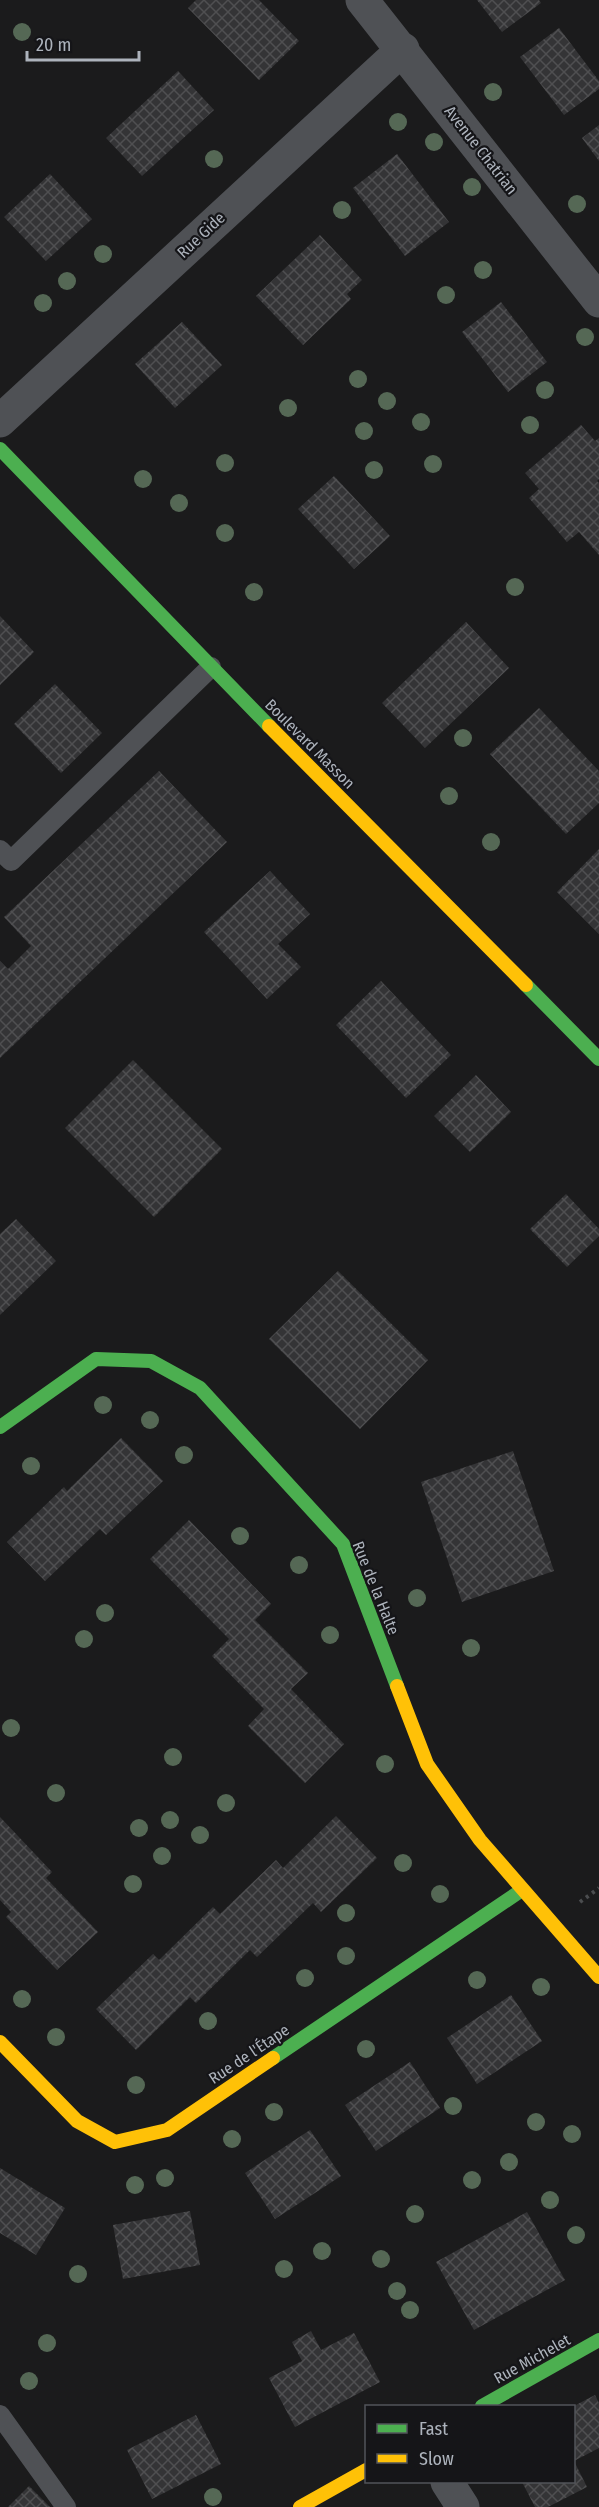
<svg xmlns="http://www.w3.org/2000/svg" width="599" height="2507" viewBox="0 0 599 2507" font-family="'Fira Sans Condensed',sans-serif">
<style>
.building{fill:url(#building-cross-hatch)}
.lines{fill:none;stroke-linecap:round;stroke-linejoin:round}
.path{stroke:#4b4d4f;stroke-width:4;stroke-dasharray:3 4.5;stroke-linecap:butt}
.lane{stroke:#4f5155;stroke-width:20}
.street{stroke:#4f5155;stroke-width:33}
.fast{stroke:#4caf50;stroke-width:14}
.slow{stroke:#ffc107;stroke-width:14}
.tree{fill:#556855}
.labels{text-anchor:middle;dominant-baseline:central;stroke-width:4.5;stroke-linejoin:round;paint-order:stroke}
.street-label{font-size:16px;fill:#adb3bc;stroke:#151518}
</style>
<defs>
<pattern id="building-cross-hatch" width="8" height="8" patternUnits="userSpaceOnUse" patternTransform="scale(1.5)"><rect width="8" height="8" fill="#343436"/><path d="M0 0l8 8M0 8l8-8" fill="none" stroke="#4f4f51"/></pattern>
</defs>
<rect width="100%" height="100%" fill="#1b1b1c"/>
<path class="building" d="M196,0H259L299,41L259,80L188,8Z
M477,0H539L541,3L502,32Z
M559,28L599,81V89L564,115L520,57Z
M178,71L214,110L142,176L106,138Z
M599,125V161L582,138Z
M397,154L449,222L405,256L353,188Z
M50,174L92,219L46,261L4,217Z
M320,235L362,280L347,294L351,299L303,345L256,296Z
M501,302L547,362L508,392L462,332Z
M182,322L222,365L175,408L135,364Z
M581,425L595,441L599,438V479L597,481L599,483V555L579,532L567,542L529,498L539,489L525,473Z
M334,476L390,536L354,569L298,509Z
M0,616L34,652L0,685Z
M466,622L509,668L425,748L382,703Z
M55,684L102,733L61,773L14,724Z
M539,708L599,771V803L566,834L490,754Z
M159,771L227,842L0,1058V961L8,969L31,946L4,917Z
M599,849V934L557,892Z
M270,871L310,914L278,944L301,967L267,999L204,932Z
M381,981L451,1055L406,1098L336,1025Z
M133,1060L222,1149L154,1217L65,1128Z
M476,1075L511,1112L470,1152L434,1116Z
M566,1194L599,1229V1236L567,1267L530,1229Z
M16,1219L56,1261L0,1315V1234Z
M338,1271L428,1360L360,1429L269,1339Z
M121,1438L163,1481L106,1535L100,1529L45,1581L7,1542L64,1487L67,1491Z
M513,1451L554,1571L462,1602L421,1482Z
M189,1520L271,1604L255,1620L308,1673L291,1689L344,1744L305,1783L248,1726L264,1709L212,1656L229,1639L150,1559Z
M336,1816L377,1858L321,1912L313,1903L257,1957L250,1950L196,2003L190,1997L136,2050L96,2009L153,1954L159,1960L213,1907L220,1914L276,1860L283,1868Z
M0,1817L52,1872L46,1878L98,1932L57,1970L6,1917L11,1912L0,1900Z
M511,1995L542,2041L477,2084L447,2038Z
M410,2062L440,2108L376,2151L345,2105Z
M310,2130L341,2176L275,2219L245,2173Z
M0,2168L65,2208L36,2255L0,2233Z
M190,2211L200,2265L123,2279L113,2225Z
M527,2212L565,2280L474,2330L436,2262Z
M311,2331L321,2350L354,2333L380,2382L295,2427L269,2378L302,2361L292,2342Z
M595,2395L599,2403V2448L574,2461V2406Z
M196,2415L221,2464L152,2499L127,2450Z
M574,2461L587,2487L548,2507H535L522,2482H574Z
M29,2486L50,2507H8Z"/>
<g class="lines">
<path class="path" d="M580,1902L599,1888"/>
<path class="lane" d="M0,850L11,861L211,667
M0,2415L66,2507"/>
<path class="street" d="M362,0L599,301
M0,421L403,49
M447,2482L463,2507"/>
<path class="fast" d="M0,449L269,726
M526,985L599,1059
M0,1427L96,1359L151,1361L200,1388L343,1544L397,1686
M273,2058L522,1890
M482,2406L599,2340"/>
<path class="slow" d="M269,726L526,985
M397,1686L427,1764L480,1840L599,1977
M0,2042L77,2121L115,2142L167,2130L273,2058
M300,2507L366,2470"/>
</g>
<g class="tree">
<circle cx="22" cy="32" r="9"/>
<circle cx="493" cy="92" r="9"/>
<circle cx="398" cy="122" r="9"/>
<circle cx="434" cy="142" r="9"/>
<circle cx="214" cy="159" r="9"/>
<circle cx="472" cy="187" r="9"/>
<circle cx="577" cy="204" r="9"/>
<circle cx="342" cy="210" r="9"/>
<circle cx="103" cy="254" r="9"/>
<circle cx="483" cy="270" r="9"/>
<circle cx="67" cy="281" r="9"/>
<circle cx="446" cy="295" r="9"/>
<circle cx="43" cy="303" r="9"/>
<circle cx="585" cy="337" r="9"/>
<circle cx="358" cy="379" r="9"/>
<circle cx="545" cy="390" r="9"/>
<circle cx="387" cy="401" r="9"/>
<circle cx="288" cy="408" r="9"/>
<circle cx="421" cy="422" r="9"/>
<circle cx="530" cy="425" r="9"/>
<circle cx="364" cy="431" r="9"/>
<circle cx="225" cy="463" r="9"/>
<circle cx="433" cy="464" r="9"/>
<circle cx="374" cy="470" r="9"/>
<circle cx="143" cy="479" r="9"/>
<circle cx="179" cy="503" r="9"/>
<circle cx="225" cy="533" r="9"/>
<circle cx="515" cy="587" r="9"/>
<circle cx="254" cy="592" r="9"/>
<circle cx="463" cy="738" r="9"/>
<circle cx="449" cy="796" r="9"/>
<circle cx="491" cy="842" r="9"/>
<circle cx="103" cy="1405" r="9"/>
<circle cx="150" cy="1420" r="9"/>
<circle cx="184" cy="1455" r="9"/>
<circle cx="31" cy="1466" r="9"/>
<circle cx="240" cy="1536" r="9"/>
<circle cx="299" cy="1565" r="9"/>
<circle cx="417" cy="1598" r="9"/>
<circle cx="105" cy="1613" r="9"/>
<circle cx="330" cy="1635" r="9"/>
<circle cx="84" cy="1639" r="9"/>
<circle cx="471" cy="1648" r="9"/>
<circle cx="11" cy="1728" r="9"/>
<circle cx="173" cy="1757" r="9"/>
<circle cx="385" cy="1764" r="9"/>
<circle cx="56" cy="1793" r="9"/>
<circle cx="226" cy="1803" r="9"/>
<circle cx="170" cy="1820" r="9"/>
<circle cx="139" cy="1828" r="9"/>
<circle cx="200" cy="1835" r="9"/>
<circle cx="162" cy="1856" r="9"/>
<circle cx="403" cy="1863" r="9"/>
<circle cx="133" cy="1884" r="9"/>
<circle cx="440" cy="1894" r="9"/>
<circle cx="346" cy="1913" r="9"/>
<circle cx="346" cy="1956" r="9"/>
<circle cx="305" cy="1978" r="9"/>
<circle cx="477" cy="1980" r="9"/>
<circle cx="541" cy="1987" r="9"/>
<circle cx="22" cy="1999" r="9"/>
<circle cx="208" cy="2021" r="9"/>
<circle cx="56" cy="2037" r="9"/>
<circle cx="366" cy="2049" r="9"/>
<circle cx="136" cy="2085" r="9"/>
<circle cx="453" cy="2106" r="9"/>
<circle cx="274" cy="2112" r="9"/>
<circle cx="536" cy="2122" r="9"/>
<circle cx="572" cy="2134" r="9"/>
<circle cx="232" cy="2139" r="9"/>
<circle cx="509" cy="2162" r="9"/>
<circle cx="165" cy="2178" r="9"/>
<circle cx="472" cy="2180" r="9"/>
<circle cx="135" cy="2185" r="9"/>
<circle cx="550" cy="2200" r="9"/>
<circle cx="415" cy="2214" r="9"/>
<circle cx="576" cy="2235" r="9"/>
<circle cx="322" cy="2251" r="9"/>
<circle cx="381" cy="2259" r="9"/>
<circle cx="284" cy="2269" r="9"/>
<circle cx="78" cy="2274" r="9"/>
<circle cx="397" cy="2291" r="9"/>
<circle cx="410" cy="2310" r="9"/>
<circle cx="47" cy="2343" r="9"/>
<circle cx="29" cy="2381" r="9"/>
<circle cx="213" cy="2497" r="9"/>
</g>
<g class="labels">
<g class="street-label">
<text transform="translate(481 150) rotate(52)">Avenue Chatrian</text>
<text transform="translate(201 235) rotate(-43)">Rue Gide</text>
<text transform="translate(310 744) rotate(45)">Boulevard Masson</text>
<text transform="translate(376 1588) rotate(68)">Rue de la Halte</text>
<text transform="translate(249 2054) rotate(-34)">Rue de l'Étape</text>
<text transform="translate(532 2359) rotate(-29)">Rue Michelet</text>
</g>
</g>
<rect x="365" y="2405" width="210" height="78" fill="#151518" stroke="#52545a" stroke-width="1.5"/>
<rect x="377" y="2424" width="30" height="9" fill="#4caf50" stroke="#52545a" stroke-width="1.5"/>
<text x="419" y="2435" font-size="18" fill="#adb3bc">Fast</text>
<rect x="377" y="2454" width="30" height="9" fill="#ffc107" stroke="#52545a" stroke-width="1.5"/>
<text x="419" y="2465" font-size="18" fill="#adb3bc">Slow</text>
<path d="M27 51v9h112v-9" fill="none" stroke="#adb3bc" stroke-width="3"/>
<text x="36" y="51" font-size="18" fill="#adb3bc" stroke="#151518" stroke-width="4.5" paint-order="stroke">20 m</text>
</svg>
